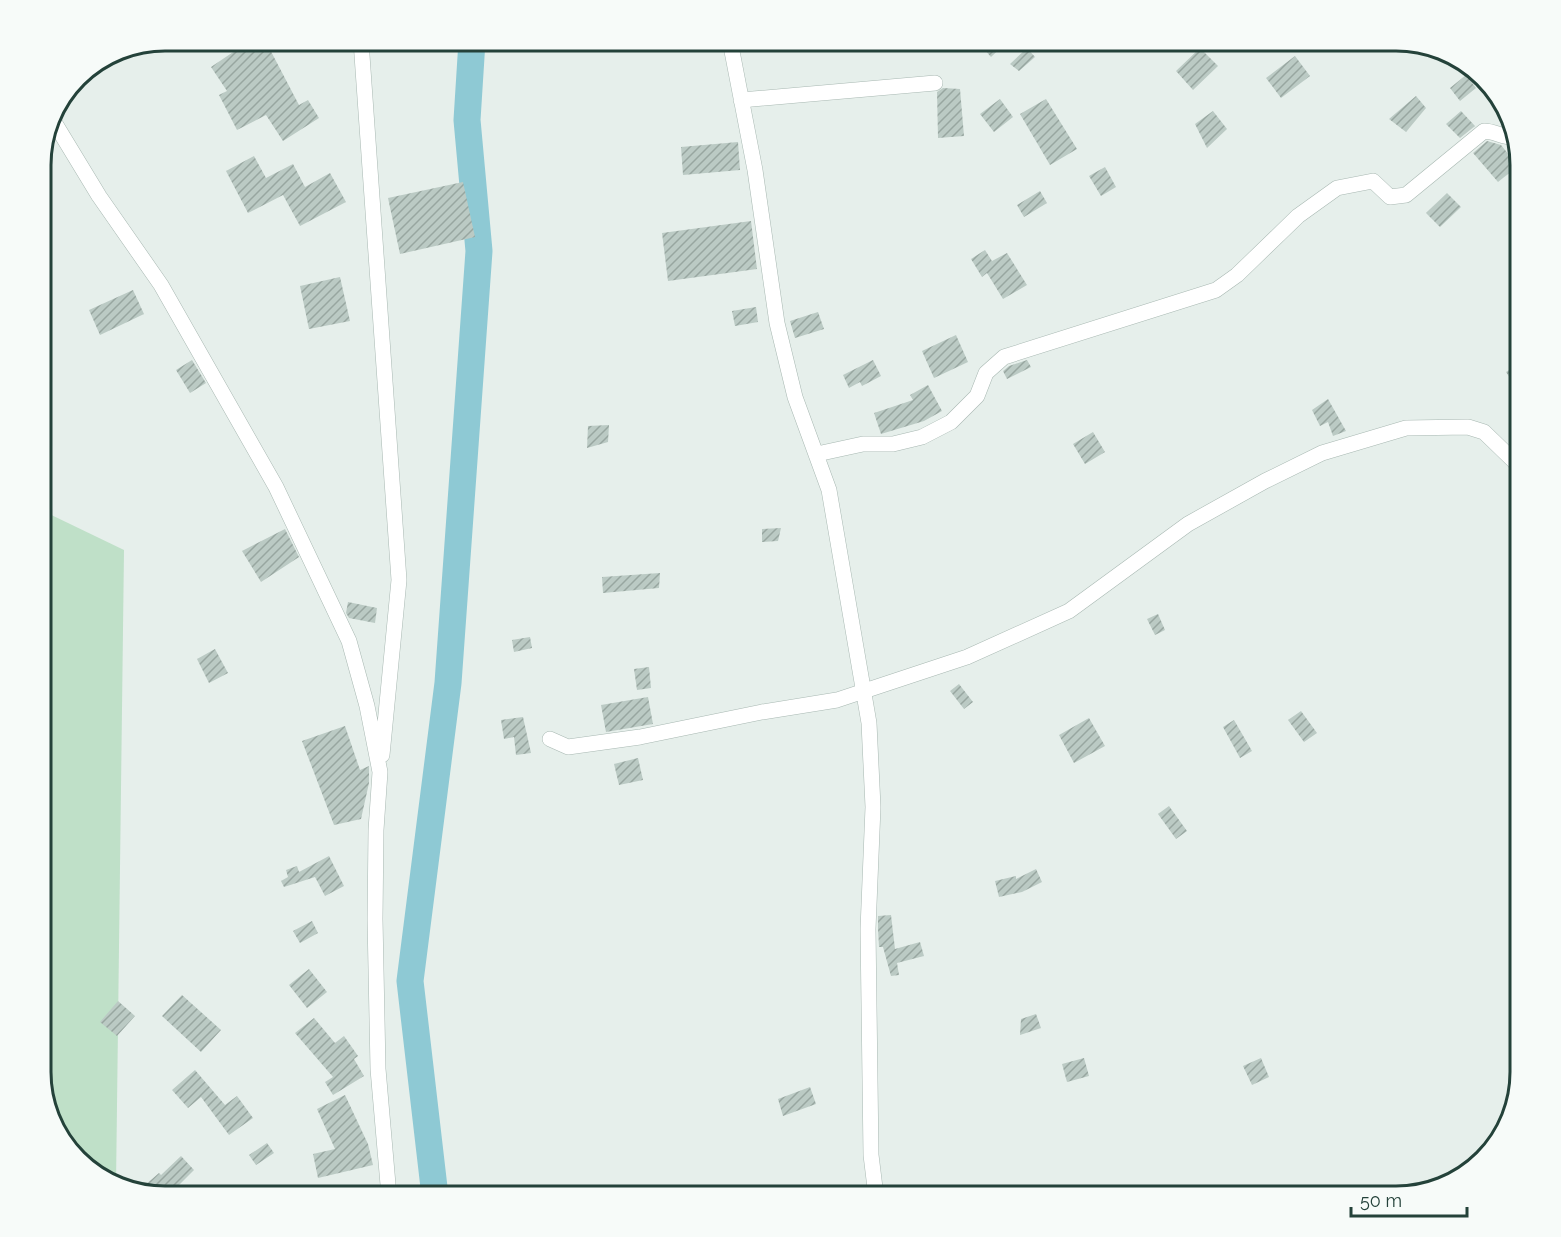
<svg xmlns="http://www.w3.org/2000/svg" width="1561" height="1237" viewBox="0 0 1561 1237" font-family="Raleway,sans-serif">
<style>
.green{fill:#bfe0c8}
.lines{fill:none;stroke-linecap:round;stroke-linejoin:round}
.river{stroke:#8ec9d4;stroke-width:27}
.building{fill:url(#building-hatch)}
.street-casing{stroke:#a8b8b2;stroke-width:16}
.street{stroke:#fff;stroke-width:15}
.rim{fill:none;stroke:#24423a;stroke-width:3}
</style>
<defs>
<pattern id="building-hatch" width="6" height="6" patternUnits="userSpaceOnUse" patternTransform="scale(1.5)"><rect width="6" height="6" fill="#bbcac4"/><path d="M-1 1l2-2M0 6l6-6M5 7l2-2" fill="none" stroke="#98a6a0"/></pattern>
</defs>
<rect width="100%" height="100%" fill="#e6efeb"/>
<path class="green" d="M41,510L124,550L116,1185L83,1166L53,1127L41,1080Z"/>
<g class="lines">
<path class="river" d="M435,1196L410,981L448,683L479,251L467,120L472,41"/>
</g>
<path class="building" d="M251,40H265L299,105L308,100L319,118L283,141L266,115L237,130L219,95L227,91L211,67Z
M976,40H1009L991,57Z
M1027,48L1035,57L1019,71L1010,64Z
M1200,48L1218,66L1193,90L1176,71Z
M1295,56L1310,76L1281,98L1266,78Z
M1466,75L1476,88L1460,101L1450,88Z
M943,88L960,89L964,136L938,138L937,92Z
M1416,96L1426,108L1406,132L1389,119Z
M1000,99L1013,117L994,132L980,114Z
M1046,99L1077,149L1050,165L1020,114Z
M1213,111L1227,129L1207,148L1195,124Z
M1461,111L1475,126L1460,138L1446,124Z
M1487,141L1501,145L1518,166L1498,182L1473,153Z
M738,142L740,170L683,175L681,147Z
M254,156L266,178L293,164L305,187L330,173L346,202L300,226L283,195L248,213L226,171Z
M1105,167L1116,187L1101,196L1089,176Z
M463,182L475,237L400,254L388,198Z
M1040,191L1047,203L1024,217L1017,205Z
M1447,193L1461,207L1440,227L1426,213Z
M751,221L757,269L668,281L662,233Z
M985,250L992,261L1007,253L1027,285L1003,299L987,273L982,277L971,259Z
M340,277L350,321L309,329L300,286Z
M133,290L144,314L100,335L89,310Z
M756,307L758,322L735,326L732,311Z
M818,312L824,329L795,338L790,321Z
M956,335L968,362L934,378L922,351Z
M192,360L206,383L190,393L176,370Z
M873,360L881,376L862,386L860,382L849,388L843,375Z
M1027,360L1031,367L1007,379L1003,371L1009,366Z
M1521,362V394L1506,372Z
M928,385L942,411L924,421L881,434L874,413L913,400L910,395Z
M1328,399L1346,431L1333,436L1328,422L1320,426L1312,410Z
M609,425L608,442L587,448L588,426Z
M1093,432L1105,452L1085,464L1073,444Z
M781,528L778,541L762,542V529Z
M285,529L299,557L261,582L242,551Z
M660,573L659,588L603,593L602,577Z
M348,602L377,608L375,623L349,618L346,613Z
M1158,614L1165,630L1155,635L1147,619Z
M530,637L532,648L514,652L512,640Z
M215,649L228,673L209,683L197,659Z
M649,667L651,688L637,690L634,669Z
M959,684L973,702L964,709L950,691Z
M648,697L653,724L606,732L601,705Z
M1301,711L1317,733L1304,742L1288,720Z
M523,717L531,753L516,755L514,737L504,739L501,720Z
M1089,718L1105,746L1074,763L1059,735Z
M1234,720L1252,751L1240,758L1223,727Z
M345,726L360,770L369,766V783L361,819L334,825L302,741Z
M638,758L643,780L619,785L614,764Z
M1169,806L1187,831L1176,839L1158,814Z
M329,856L344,886L325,896L315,877L284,887L281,881L288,877L286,870L297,866L299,872Z
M1036,869L1042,882L1022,892L999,897L995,881L1016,876V879Z
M891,915L895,949L920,942L924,956L897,963L899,975L891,976L883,947H879L878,929V916Z
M312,921L318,933L300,943L293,931Z
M309,969L327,992L307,1008L289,985Z
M182,995L221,1030L201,1052L162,1016Z
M118,1001L135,1016L117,1036L100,1022Z
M1036,1014L1041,1028L1020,1035L1021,1019Z
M314,1018L335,1043L344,1036L358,1056L354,1059L364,1076L333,1095L325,1082L333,1077L295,1033Z
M1084,1058L1089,1076L1067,1082L1062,1064Z
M1261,1058L1269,1077L1252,1085L1243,1066Z
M195,1070L225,1105L237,1096L253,1118L229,1135L201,1097L188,1108L172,1090Z
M810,1087L816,1104L783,1116L778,1099Z
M345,1095L368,1144L373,1165L318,1178L313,1154L335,1149L317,1109Z
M267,1143L274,1153L256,1165L249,1155Z
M181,1156L194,1170L168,1196L137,1192L159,1173L161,1175Z"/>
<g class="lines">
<defs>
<path id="street" d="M361,41L399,580L382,755
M730,41L755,170L777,323L795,397L829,490L869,723L873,807L868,929L871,1155L876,1196
M741,100L935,83
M51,117L99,196L161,285L276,487L349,641L367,706L380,772L376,830L375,919L378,1069L389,1196
M817,454L863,444H893L922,437L951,422L977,396L986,373L1004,357L1216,290L1237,275L1298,216L1337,188L1373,181L1390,197L1406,195L1484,131C1495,131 1503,138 1514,137
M550,739L568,747L640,737L762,712L837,700L967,657L1069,611L1188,524L1265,481L1322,453L1406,428L1468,427L1484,432L1515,462L1520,472"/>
</defs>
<use href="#street" class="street-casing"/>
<use href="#street" class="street"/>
</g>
<path d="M0 0H1561V1237H0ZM165 51H1396A114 114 0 0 1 1510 165V1072A114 114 0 0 1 1396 1186H165A114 114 0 0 1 51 1072V165A114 114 0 0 1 165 51Z" fill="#f7fbf9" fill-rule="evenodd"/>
<path class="rim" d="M165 51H1396A114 114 0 0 1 1510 165V1072A114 114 0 0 1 1396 1186H165A114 114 0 0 1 51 1072V165A114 114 0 0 1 165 51Z"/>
<path d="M1351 1207v9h116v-9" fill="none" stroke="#24423a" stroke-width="3"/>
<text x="1360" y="1207" font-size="18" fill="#24423a" stroke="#f7fbf9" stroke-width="4.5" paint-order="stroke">50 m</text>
</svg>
